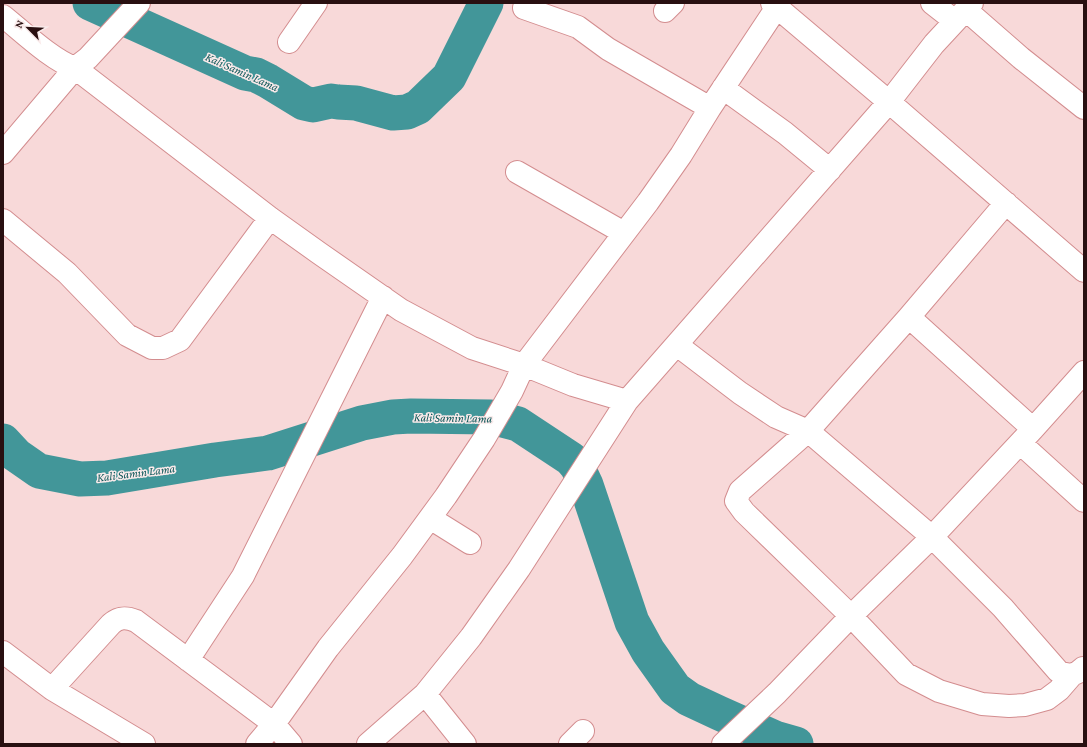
<svg xmlns="http://www.w3.org/2000/svg" width="1087" height="747" viewBox="0 0 1087 747" font-family="'Crimson Pro',serif">
<style>
.lines{fill:none;stroke-linecap:round;stroke-linejoin:round}
.river{stroke:#429699;stroke-width:35}
.minor-casing{stroke:#d38d8f;stroke-width:24}
.minor{stroke:#fff;stroke-width:22}
.labels{text-anchor:middle;dominant-baseline:central;stroke-width:3;stroke-linejoin:round;paint-order:stroke}
.water-label{font-size:12px;font-style:italic;fill:#0f585a;stroke:#faebeb}
</style>
<rect width="100%" height="100%" fill="#f8d9d9"/>
<g class="lines">
<path class="river" d="M90,3L245,73L256,75L268,81L304,103L313,105L331,101L338,102L356,103L393,113L407,112L418,107L449,77L486,3
M3,441L16,455L39,471L80,479L107,478L215,460L268,453L362,423L393,417L411,416L491,417L518,424L571,459L577,466L586,485L632,622L648,651L675,689L689,699L719,713L775,738L796,744"/>
<defs>
<path id="minor" d="M772,3L889,102L1084,271
M932,3L955,21
M524,8L578,27L608,49L710,108
M966,10L1021,58L1084,108
M665,11L673,3
M3,16C23,32 52,60 75,68L88,58L139,3
M289,42L316,3
M723,88L785,133L830,170
M3,153L75,68L270,218L319,253L401,310L472,348L524,365L573,385L627,401
M517,172L624,233
M3,220L67,273L127,335L152,348H163L180,340L270,218
M909,317L1033,429
M677,345L740,393L776,417L808,431L909,317L1006,203
M1020,443L1084,501
M430,518L470,543
M3,652L52,689L144,744
M188,660L243,576L383,297
M1072,675L1059,690L1047,699L1025,705L1009,706L982,704L939,691L906,674L851,616L744,512L736,501L740,491L808,431L932,537L1033,429L1084,372
M52,689L111,624C119,617 126,617 136,621L274,724L291,744
M425,694L465,744
M257,744L274,724L328,648L402,556L446,496L484,439L512,391L524,365L648,202L681,155L710,108L777,7
M368,744L425,694L471,637L519,569L627,401L889,102L934,44L972,3
M570,744L583,731
M723,744L777,693L851,616L932,537L1003,608L1058,671C1067,676 1075,676 1083,668"/>
</defs>
<use href="#minor" class="minor-casing"/>
<use href="#minor" class="minor"/>
</g>
<g class="labels">
<g class="water-label">
<text transform="translate(242 72) rotate(24)">Kali Samin Lama</text>
<text transform="translate(453 418) rotate(1)">Kali Samin Lama</text>
<text transform="translate(136 473) rotate(-7)">Kali Samin Lama</text>
</g>
</g>
<rect width="1087" height="747" fill="none" stroke="#291011" stroke-width="8"/>
<g transform="translate(28 28) rotate(294)" stroke="#faebeb" stroke-width="3" paint-order="stroke">
<path d="M0-3L7 15L0 10L-7 15Z" fill="#291011"/>
<text y="-6" font-size="11" font-weight="bold" text-anchor="middle" fill="#291011">N</text>
</g>
</svg>
